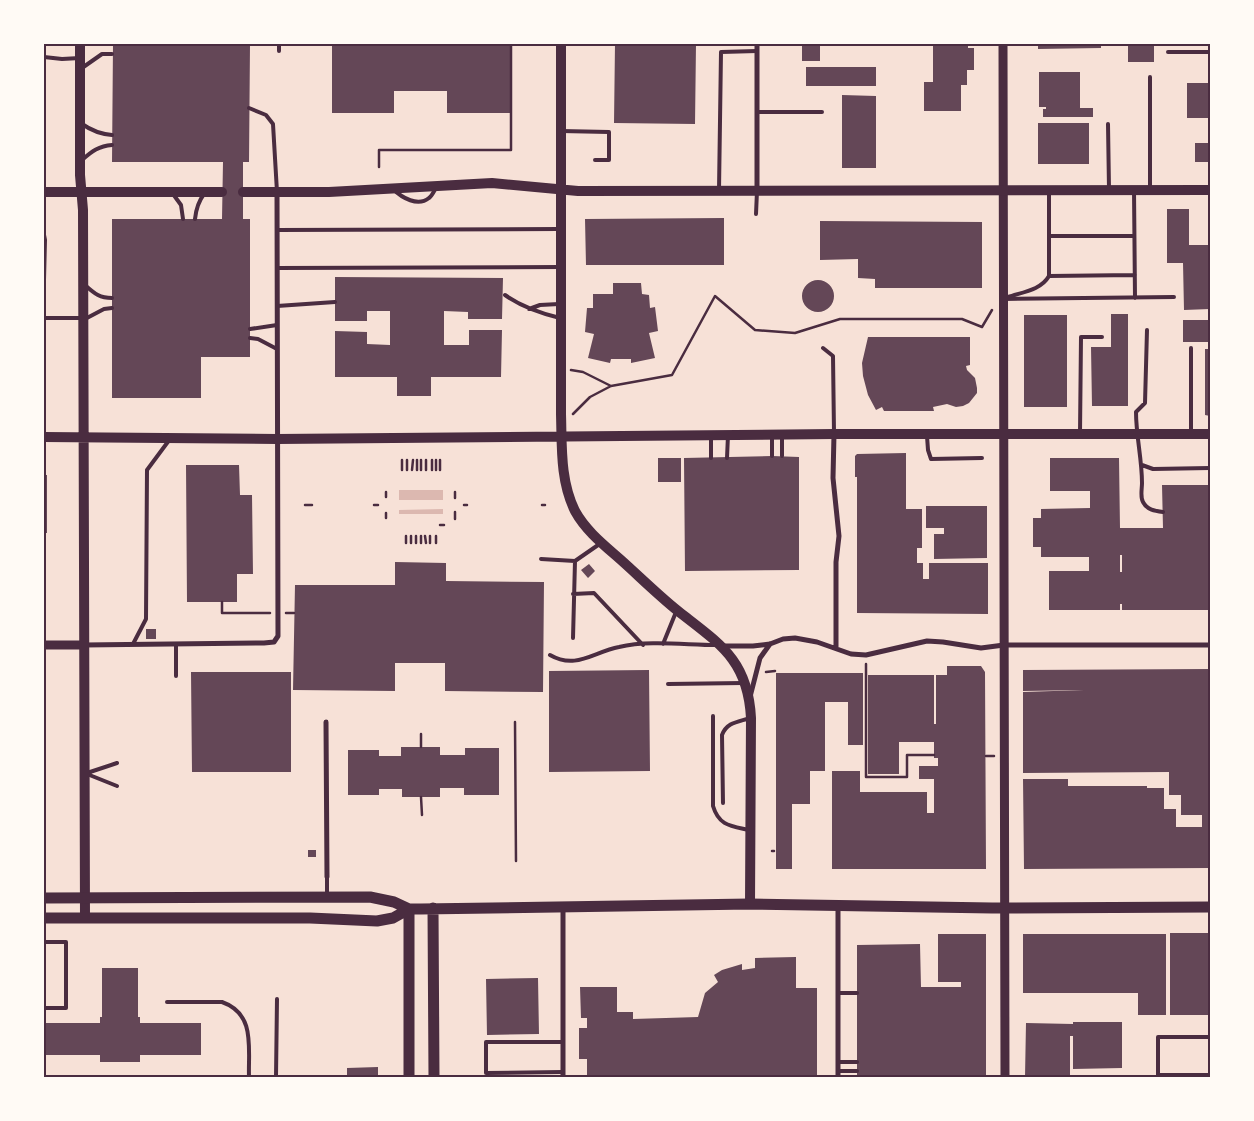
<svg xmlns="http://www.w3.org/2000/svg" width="1254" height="1121" viewBox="0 0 1254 1121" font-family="'Source Sans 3',sans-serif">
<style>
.water{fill:#dcb8b0}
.building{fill:#644757;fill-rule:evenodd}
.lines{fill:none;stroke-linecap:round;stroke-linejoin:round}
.path{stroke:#4a2c40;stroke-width:2.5}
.service{stroke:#4a2c40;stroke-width:4}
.minor{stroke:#4a2c40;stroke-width:5}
.tertiary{stroke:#4a2c40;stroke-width:9}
.secondary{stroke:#4a2c40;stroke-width:10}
.primary{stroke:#4a2c40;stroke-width:11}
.neatline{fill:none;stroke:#4a2c40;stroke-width:2}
</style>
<rect width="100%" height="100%" fill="#f7e1d7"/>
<path class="water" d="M399,490H443V500H399Z
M443,509V514H399V510Z"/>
<path class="building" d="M113,44H250L249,162H243V219H250V357H201V398H112V219H222L223,162H112Z
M332,44H510V113H447V91H394V113H332Z
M615,44H696L695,124L614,123Z
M802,44H820V61H802Z
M933,44H968V48H974V70H967V85H961V111H924V82H933Z
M1038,44H1101V48L1038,49Z
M1128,44H1154V62H1128Z
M806,67H876V86H806Z
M1039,72H1080V108H1093V117H1043V109H1046V107H1039Z
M1187,83H1210V118H1187Z
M842,95L876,96V168H842Z
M1038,123H1089V164H1038Z
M1195,143H1210V162H1195Z
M1167,209H1189V245H1210V309L1184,310L1183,263H1167Z
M724,218V265H586L585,219Z
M820,221L982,222V288H875V279L858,278V259L820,260Z
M335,277L503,278L502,319H468V312L444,311V345H469V330H502L501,377H431V396H397V377H335V331L367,332V344L390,345V311H367V321H335Z
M802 296a16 16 0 1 1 32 0a16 16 0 1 1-32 0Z
M613,283H641L642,294L649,295L650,308L655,307L658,331L649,333L655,358L631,363V359H611L610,363L588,358L594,334L585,332L587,308H593V294H613Z
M1111,314H1128V406H1092L1091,347H1111Z
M1024,315H1067V407H1024Z
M1183,320H1210V342H1183Z
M868,337H970V365L966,366L967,370L975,378L977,388V393L969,403L963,406L956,407L947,404L933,407L934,411H884L882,407L876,410L868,395L863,376L862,363Z
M1205,349H1210V416L1205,415Z
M906,453V509H922V548H917V563H923V579H929V563H988V614L857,613V477H855V456L857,454Z
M772,456L799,457V570L685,571L684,458Z
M658,458H681V482H658Z
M1050,458H1119L1120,528H1163L1162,485H1208V492H1210V569H1208V574H1210V610H1122V604H1120V610H1049V571H1089V557H1041V547H1033V518H1041V509L1090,508V491H1050ZM1120,555H1122V572H1120Z
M186,465H239L240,495H252L253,574H237V602H187Z
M44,475H47V533H44Z
M926,506H987V558L934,559V534H944V528H926Z
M44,549H46V606H44Z
M395,562L446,563V581L544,582L543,692L445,691V663H395V691L293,690L295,585H395Z
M589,564L595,571L588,578L581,570Z
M146,629H156V639H146Z
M947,666H981L985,672L986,869H832V771H860V792H927V813H934V779H919V766H938V758H934V742H899V774H868V675H934V724H936V675H947Z
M1210,669V868L1024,869L1023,779H1068V786H1147V788H1164V809H1176V827H1202V815H1181V795H1169V772L1023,773V692L1084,690L1023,691V670Z
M649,670L650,771L549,772V671Z
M191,672H291V772H192Z
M776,673H863V745H848V702H825V771H810V804H792V869H776Z
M401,747H440V755H465V748H499V795H464V788H440V797H402V789H379V795H348V750H379V756H401Z
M308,850H316V857H308Z
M1170,933H1210V993H1208V1015H1170Z
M938,934H986V1077H857V945L920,944L921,987H961V982H938Z
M1023,934H1166V1015H1138V993H1023Z
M796,957V988H817V1077H587V1059H579V1028H587V1018H581L580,987H617V1012H633V1019L698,1017L705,993L718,982L714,975L722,970L742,964V970L755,968V958Z
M102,968H138V1017H140V1023H201V1055H140V1062H100V1055H44V1023H100V1017H102Z
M538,978L539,1034L487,1035L486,979Z
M1208,995H1210V1012H1208Z
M1073,1022H1122V1068L1073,1069V1036H1070V1077H1025L1026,1023L1073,1024Z
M378,1067V1077H347V1068Z"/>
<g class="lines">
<path class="path" d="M379,167V150H511V44
M571,370L583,372L611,386
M573,414L590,397L611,386L672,375L715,296L755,330L795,333L840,319H962L982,327L992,310
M402,460V470
M407,460V470
M421,460V470
M426,460V470
M436,460V470
M440,460V470
M412,470L413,460
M417,470V460
M432,470V460
M386,492V497
M455,492V498
M305,505H312
M374,505H378
M464,505H467
M542,505H545
M455,512V519
M386,513V518
M440,525H444
M406,536V543
M411,536V543
M416,536V543
M421,536V543
M425,536L426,543
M430,536V543
M436,536V543
M222,602V613H270
M286,613H294
M866,664V777H907V755H934
M766,672L775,671
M515,722L516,861
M421,734V747
M986,756H994
M421,797L422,815
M772,851H774"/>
<path class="service" d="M279,44V51
M1168,52H1210
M44,57L62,59L80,58
M82,68L102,54H112
M1150,77V189
M44,91V153
M249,108L266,115L273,124L277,192
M757,112H822
M82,124C92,131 100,134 112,135
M1108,124L1109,189
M561,131L609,132V160H595
M82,160C92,151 99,146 112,145
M393,189C402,198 418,207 429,198C432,196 434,191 436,188
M719,190L721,52L757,51
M1134,190L1135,298
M173,194L181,205L183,219
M756,214L757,191
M195,219C196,209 198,202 204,194
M277,230L559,229
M44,235L45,240L44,280
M1049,236H1134
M277,268L561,267
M1049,276L1135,275
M86,286C95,294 100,298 112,298
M505,295C522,307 540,313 560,318
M1008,297C1023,292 1041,290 1049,276V191
M1004,299L1174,297
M277,306L335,302
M529,309L540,305L559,304
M44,318H83
M85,319L104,309L112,308
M250,329L277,325
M1147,330L1145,403L1136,412C1136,436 1142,459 1142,483C1142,489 1140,497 1143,502C1147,510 1155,511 1163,512
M250,338L258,339L277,349
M823,348L833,356L834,433
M1080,433L1081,337H1102
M1191,434V348
M772,436V456
M782,436V456
M927,436L928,450L931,459L982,458
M711,458V437
M727,458L728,435
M1142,465L1153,469L1210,468
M541,559L575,561L601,543
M573,594L594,593L643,645
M573,638L575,561
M133,644L146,619L147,470L170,439
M663,644L676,612
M550,655C576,670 593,652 619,647C649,640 686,645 716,645
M176,676V644
M668,684L743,683
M713,716V806C719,826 731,826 749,830
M87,773L117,763
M87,774L117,786
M723,803L722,735C727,722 738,722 750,718
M327,877V895
M44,942H66V1008H44
M838,993H857
M167,1002H222C256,1014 248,1048 249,1077
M1210,1037H1158V1075H1210
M563,1042H486V1073L563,1072
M838,1062H857
M838,1071H857
M276,1077L277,999"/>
<path class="minor" d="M757,44V190
M834,434L833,478L839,536L836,562V647
M84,645L264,643L274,642L278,636L277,192
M722,646H753L770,644L783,639L795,638L817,642L851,654L866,655L927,641L943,642L981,648L1004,645H1210
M750,697L760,658L770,644
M326,722L327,877
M563,1077V907
M838,1077V906"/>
<path class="tertiary" d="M1003,44L1005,1077
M44,645H84"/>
<path class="secondary" d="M80,44V175L83,210L85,918
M561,44V414C562,446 560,481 575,511C586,531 604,545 621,560C640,577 658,595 678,611C720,644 748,660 751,718L750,904
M44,192H222
M243,192H329L492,183L578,191L1210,190
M44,437L277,439L834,434H1210"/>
<path class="primary" d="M44,898L370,897L394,902L409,909
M433,908L434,1077
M44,918H310L377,921L393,918L409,909H421L750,904L992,908L1210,907
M409,1077V909"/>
</g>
<rect width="1254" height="1121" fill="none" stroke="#fffaf5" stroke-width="90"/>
<rect x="45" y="45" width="1164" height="1031" class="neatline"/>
</svg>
